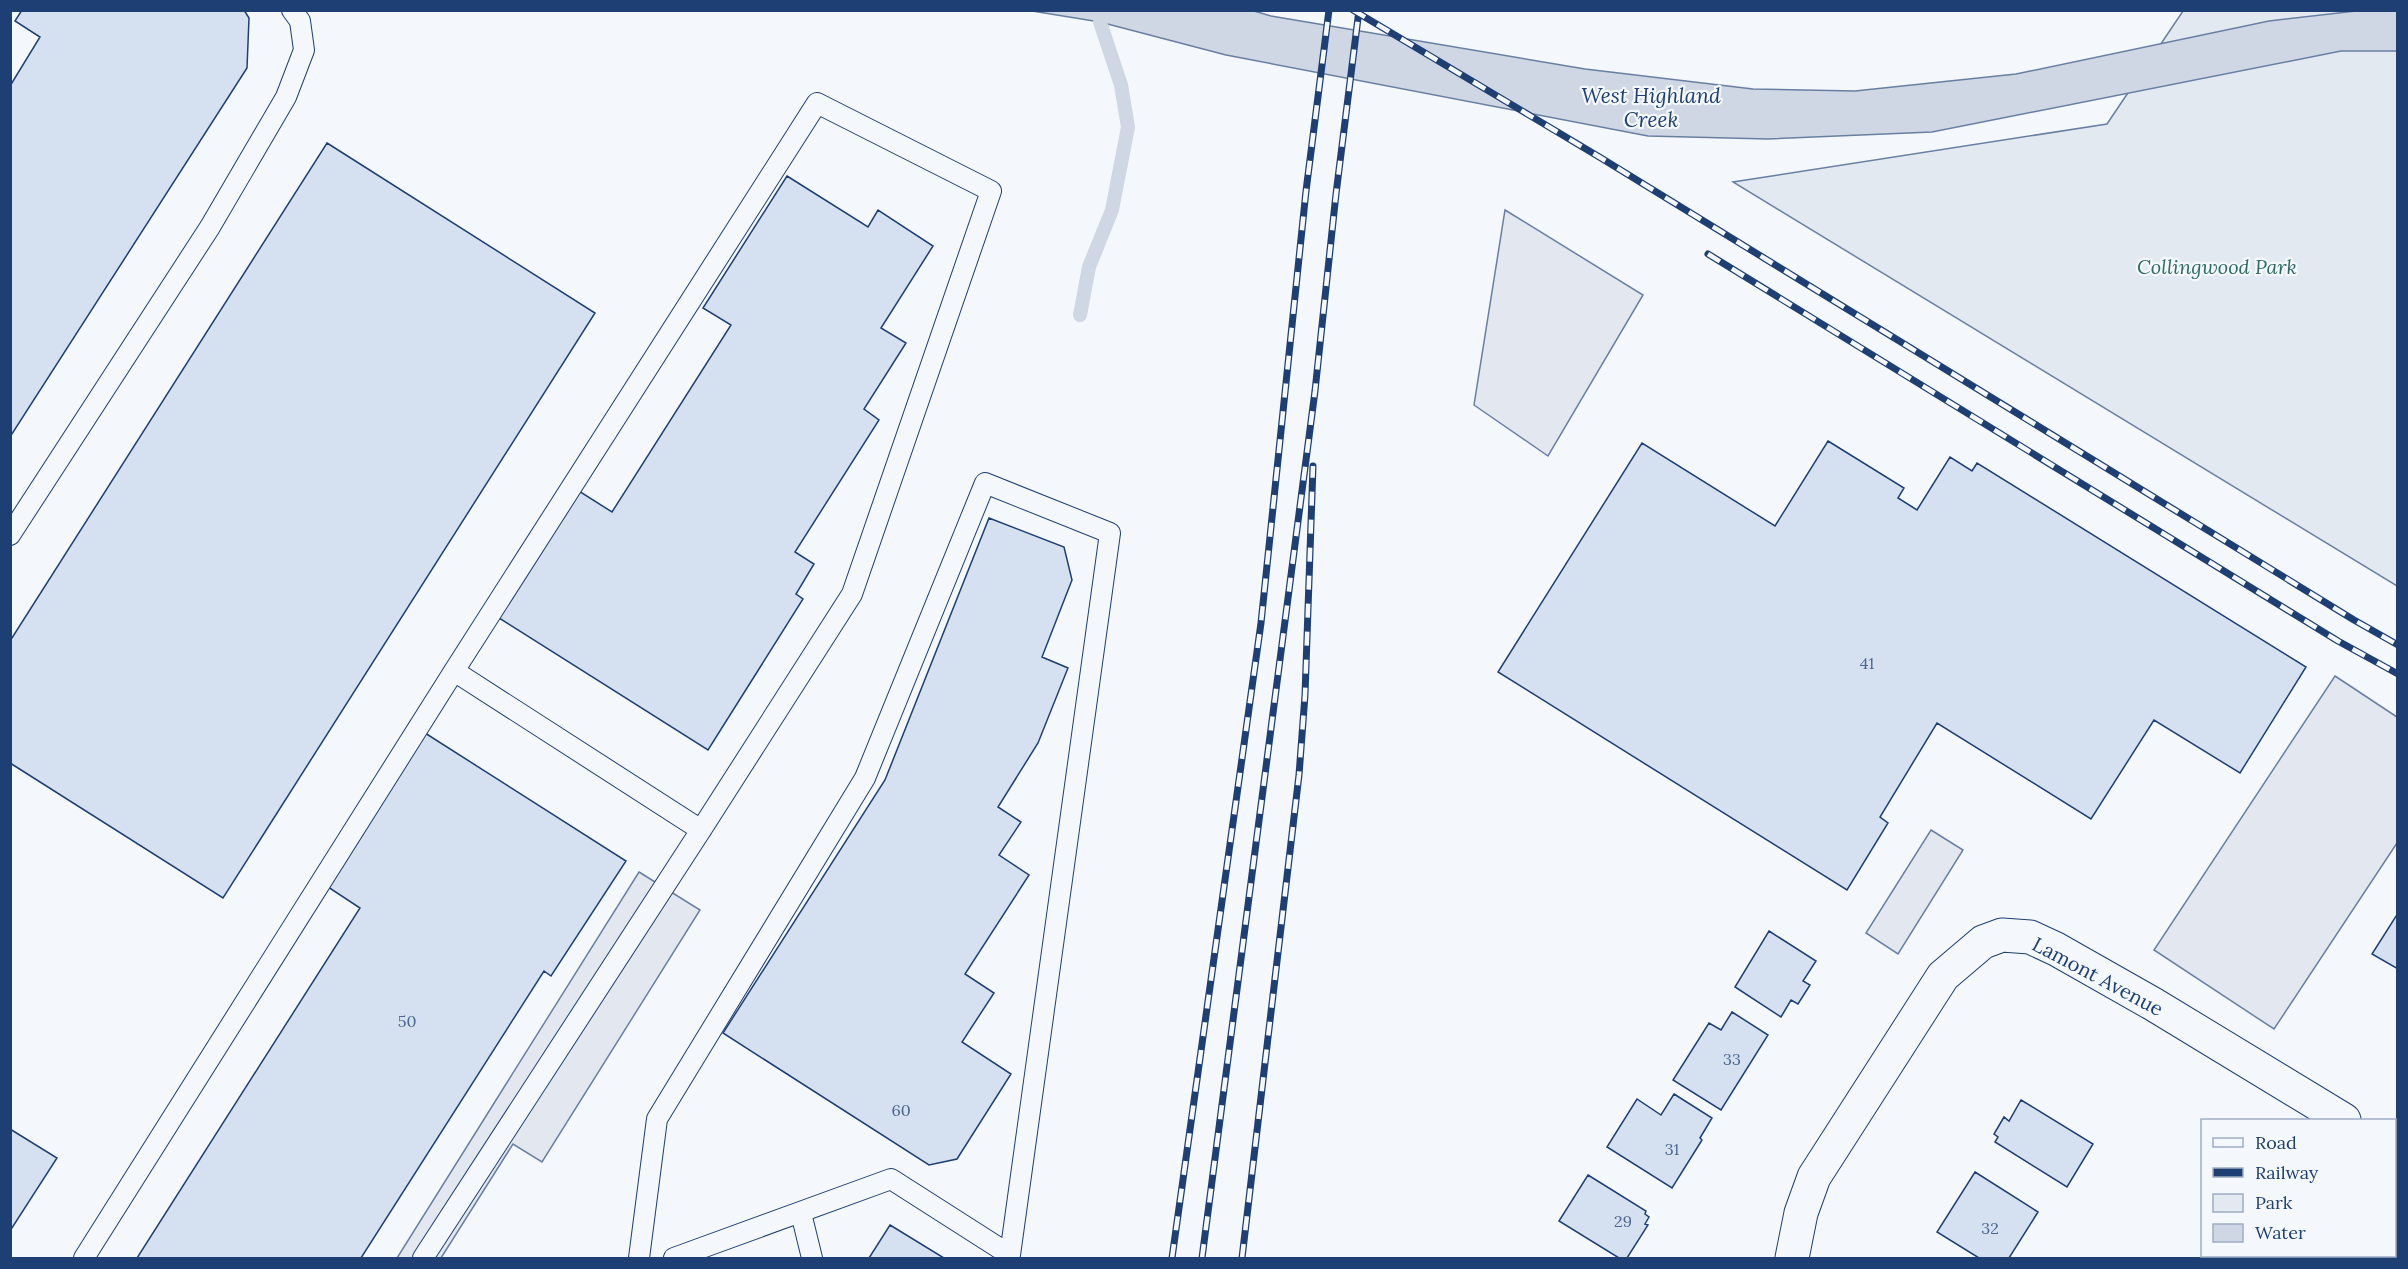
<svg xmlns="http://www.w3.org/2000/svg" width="2408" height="1269" viewBox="0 0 2408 1269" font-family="Lora,serif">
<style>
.green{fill:#e3e9f0;stroke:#687fa3;stroke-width:1.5}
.parking{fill:#e3e8f0;stroke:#687fa3;stroke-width:1.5}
.water{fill:#cfd7e4;stroke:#687fa3;stroke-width:1.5}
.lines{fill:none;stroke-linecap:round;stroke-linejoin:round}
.stream{stroke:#cfd7e4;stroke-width:14}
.building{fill:#d5e0f0;stroke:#1d3f73;stroke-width:1.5}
.lane-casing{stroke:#1d3f73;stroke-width:22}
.street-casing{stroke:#1d3f73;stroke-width:35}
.lane{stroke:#f4f7fb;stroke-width:20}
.street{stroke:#f4f7fb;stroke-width:33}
.rail-casing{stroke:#1d3f73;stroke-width:7}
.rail{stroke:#f4f7fb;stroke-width:4.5;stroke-dasharray:14;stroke-linecap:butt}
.labels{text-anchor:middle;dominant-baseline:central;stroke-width:4.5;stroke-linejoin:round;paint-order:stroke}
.number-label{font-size:16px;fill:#4b6792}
.park-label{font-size:20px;font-style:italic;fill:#2c6c60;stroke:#f4f7fb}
.street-label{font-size:20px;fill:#1d3f73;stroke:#f4f7fb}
.water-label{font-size:21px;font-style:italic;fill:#1d3f73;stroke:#f4f7fb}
</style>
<rect width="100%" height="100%" fill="#f4f7fb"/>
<path class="green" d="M2183,11H2397V586L1733,182L2107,124Z"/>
<path class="parking" d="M1505,210L1643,295L1548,456L1474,405Z
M2335,676L2397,717V843L2274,1029L2154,950Z
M1931,830L1963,850L1898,954L1866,933Z
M639,872L700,910L542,1162L513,1144L441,1258H397Z"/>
<path class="water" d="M1032,11H1254L1271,16L1585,69L1753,89L1855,91L2016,74L2269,21L2356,11H2397L2398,51H2341L1932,132L1768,139L1648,136L1226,55L1100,22Z"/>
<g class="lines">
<path class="stream" d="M1080,315L1089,267L1112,210L1128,127L1121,85L1100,22"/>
</g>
<path class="building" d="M22,10H244L249,18L247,68L10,437V86L40,37L15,21Z
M327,143L595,313L223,898L10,763V641Z
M787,176L868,227L878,210L933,246L881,328L906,343L864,409L879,420L795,552L814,564L796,594L803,599L708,750L499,618L579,491L612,512L731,325L703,308Z
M1828,441L1904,488L1898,498L1917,510L1950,457L1972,471L1977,463L2306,667L2240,773L2154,720L2091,819L1937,723L1880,817L1888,823L1847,890L1498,672L1642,443L1775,526Z
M989,518L1064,547L1072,580L1042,657L1068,668L1038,743L998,807L1021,822L999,855L1029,875L965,974L994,993L962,1042L1011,1074L957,1159L929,1165L723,1033L885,780Z
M425,733L626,861L551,976L544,971L361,1258H137L360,908L328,887Z
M2398,913V969L2372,954Z
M1769,931L1816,961L1803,981L1810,985L1798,1004L1791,1000L1781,1017L1735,987Z
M1732,1012L1768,1035L1721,1110L1673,1080L1709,1023L1721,1030Z
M1674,1094L1712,1118L1700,1138L1702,1140L1672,1188L1607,1147L1637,1099L1661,1115Z
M2021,1100L2093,1144L2067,1187L1995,1142L1998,1137L1994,1134L2004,1117L2009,1121Z
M10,1129L57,1158L10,1231Z
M1975,1172L2038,1212L2009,1258H1979L1937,1232Z
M1588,1175L1646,1211L1645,1214L1649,1217L1645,1224L1648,1225L1627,1258H1619L1559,1221Z
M890,1225L944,1258H869Z
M2230,1256H2319L2317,1258H2298L2294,1256L2292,1258H2230Z"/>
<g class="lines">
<defs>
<path id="lane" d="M10,535L210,227L286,97L304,50L300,21L292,10
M801,1213L812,1258
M84,1258L454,671L817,103L991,191L852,594L701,830L454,671
M423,1258L701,830
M639,1258L657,1119L865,778L985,483L1110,533L1010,1255L891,1179L674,1258"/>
<path id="street" d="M2394,1151L2398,1153
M1792,1258L1801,1213L1814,1177L1943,976L1983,942L2002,935L2030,937L2056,949L2153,1004L2344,1120"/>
</defs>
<use href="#lane" class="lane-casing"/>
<use href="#street" class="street-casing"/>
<use href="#lane" class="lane"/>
<use href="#street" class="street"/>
<defs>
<path id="rail" d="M1353,10L1601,158L2354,620L2398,645
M1708,254L2338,641L2398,674
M1172,1258L1261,623L1306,191L1329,10
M1202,1258L1315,391L1336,194L1359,10
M1242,1258L1299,775L1305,695L1313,466"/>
</defs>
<use href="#rail" class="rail-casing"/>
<use href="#rail" class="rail"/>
</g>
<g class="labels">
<g class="number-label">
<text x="1867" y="663">41</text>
<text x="407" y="1021">50</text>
<text x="1732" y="1059">33</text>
<text x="901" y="1110">60</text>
<text x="1672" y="1149">31</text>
<text x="1623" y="1221">29</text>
<text x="1990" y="1228">32</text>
</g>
<g class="park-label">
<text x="2217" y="266">Collingwood Park</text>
</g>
<g class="street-label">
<text transform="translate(2098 976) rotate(28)">Lamont Avenue</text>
</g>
<g class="water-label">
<text x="1651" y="95">West Highland<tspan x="1651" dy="24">Creek</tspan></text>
</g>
</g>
<rect width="2408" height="1269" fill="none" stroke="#1d3f73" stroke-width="24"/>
<rect x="2201" y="1119" width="195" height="138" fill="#f4f7fb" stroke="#9eadc5" stroke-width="1.5"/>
<rect x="2213" y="1138" width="30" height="9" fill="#f4f7fb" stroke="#9eadc5" stroke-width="1.5"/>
<text x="2255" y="1149" font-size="18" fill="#1d3f73">Road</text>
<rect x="2213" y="1168" width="30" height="9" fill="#1d3f73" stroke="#9eadc5" stroke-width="1.5"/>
<text x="2255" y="1179" font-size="18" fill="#1d3f73">Railway</text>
<rect x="2213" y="1194" width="30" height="18" fill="#e3e9f0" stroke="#9eadc5" stroke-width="1.5"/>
<text x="2255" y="1209" font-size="18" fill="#1d3f73">Park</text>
<rect x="2213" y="1224" width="30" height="18" fill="#cfd7e4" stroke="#9eadc5" stroke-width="1.5"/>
<text x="2255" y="1239" font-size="18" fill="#1d3f73">Water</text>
</svg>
